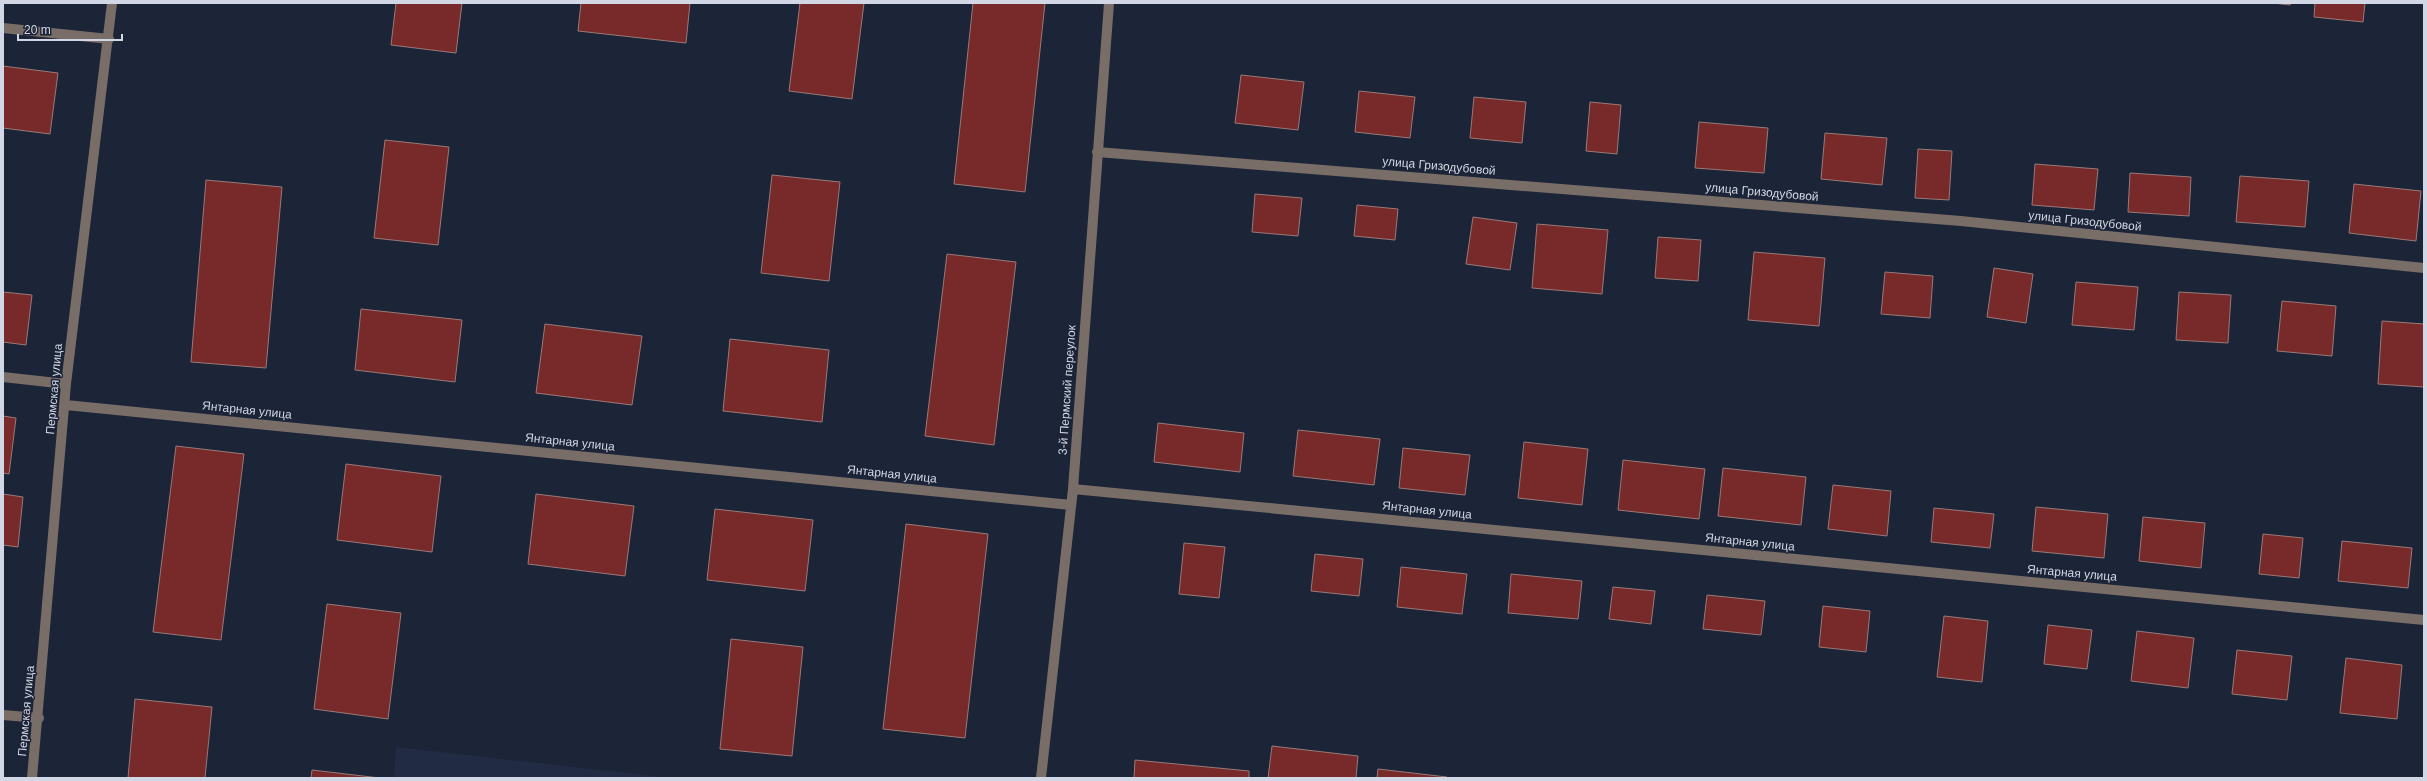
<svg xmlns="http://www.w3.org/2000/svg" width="2427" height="781" viewBox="0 0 2427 781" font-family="Helvetica,sans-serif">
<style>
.built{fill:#212b44}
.building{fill:#78292a;stroke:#987a78}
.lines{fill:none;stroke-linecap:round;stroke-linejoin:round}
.minor{stroke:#796d67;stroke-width:10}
.labels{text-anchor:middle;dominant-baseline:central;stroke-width:3;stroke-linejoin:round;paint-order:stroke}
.street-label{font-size:12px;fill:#d1d7e4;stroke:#1c2437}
</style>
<rect width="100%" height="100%" fill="#1c2437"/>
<path class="built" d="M396,747L671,778H394Z"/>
<path class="building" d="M396,3H462L456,53L391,45Z
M581,3H690L686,43L578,31Z
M800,3H864L852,99L789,91Z
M973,3H1045L1025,192L954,184Z
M2273,3H2291L2290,5Z
M2315,3H2365L2363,22L2314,17Z
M3,66L58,73L50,134L3,128Z
M1241,75L1304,82L1298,130L1235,123Z
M1359,91L1415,97L1410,138L1355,132Z
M1474,97L1526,102L1522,143L1470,138Z
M1590,102L1621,105L1617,154L1586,151Z
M1699,122L1768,128L1764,173L1695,168Z
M1825,133L1887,138L1882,185L1821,179Z
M385,140L449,147L438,245L374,238Z
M1918,149L1952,151L1949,200L1915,198Z
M2035,164L2098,169L2094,210L2032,205Z
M2130,173L2191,177L2189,216L2128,212Z
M772,175L840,182L829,281L761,273Z
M2240,176L2309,181L2305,227L2236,222Z
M206,180L282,187L266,368L191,362Z
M2354,184L2421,191L2416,241L2349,233Z
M1255,194L1302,198L1298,236L1252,232Z
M1357,205L1398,209L1395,240L1354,236Z
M1473,217L1517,223L1510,270L1466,264Z
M1537,224L1608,230L1602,294L1532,288Z
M1658,237L1701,240L1698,281L1655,278Z
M1754,252L1825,258L1819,326L1748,320Z
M947,254L1016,262L994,445L925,436Z
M1994,268L2033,274L2026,323L1987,317Z
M1885,272L1933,276L1930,318L1881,314Z
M2076,282L2138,287L2134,330L2072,325Z
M3,292L32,295L26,345L3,342Z
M2179,292L2231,295L2228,343L2176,340Z
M2282,301L2336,306L2332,356L2277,351Z
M361,309L462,320L455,382L355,370Z
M2382,321L2424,324V387L2378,384Z
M545,324L642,336L632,405L536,393Z
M730,339L829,350L822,422L723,411Z
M3,416L16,418L9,474L3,473Z
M1158,423L1244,433L1240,472L1154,462Z
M1298,430L1380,439L1374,485L1293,476Z
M1524,442L1588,449L1582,505L1518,498Z
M176,446L244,454L221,640L153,632Z
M1403,448L1470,455L1465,495L1399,488Z
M1623,460L1705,469L1699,519L1618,510Z
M346,464L441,476L432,552L337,540Z
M1723,468L1806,477L1801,525L1718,516Z
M1833,485L1891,491L1887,536L1828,529Z
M3,494L23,497L18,547L3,545Z
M536,494L634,506L625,576L528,564Z
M2036,507L2108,514L2104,558L2032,551Z
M1934,508L1994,514L1990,548L1931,542Z
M715,509L813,520L805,591L707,580Z
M2143,517L2205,523L2201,568L2139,561Z
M906,524L988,534L965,738L883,729Z
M2263,534L2303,538L2299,578L2259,574Z
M2342,541L2412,548L2408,588L2338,581Z
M1184,543L1225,547L1219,598L1179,594Z
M1315,554L1363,559L1359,596L1311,591Z
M1401,567L1467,574L1462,614L1397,607Z
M1511,574L1582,581L1578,619L1508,613Z
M1613,587L1655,591L1651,624L1609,619Z
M1707,595L1765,601L1761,635L1703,629Z
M327,604L401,613L388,719L314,709Z
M1823,606L1870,611L1866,652L1819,647Z
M1944,616L1988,621L1982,682L1937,677Z
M2048,625L2092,630L2087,669L2044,664Z
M2137,631L2194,638L2188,688L2131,681Z
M731,639L803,647L792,756L720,749Z
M2237,650L2292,656L2287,700L2232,694Z
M2346,658L2402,665L2397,719L2340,713Z
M135,699L212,707L205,778H128Z
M1272,746L1358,756L1356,778H1268Z
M1135,760L1249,771V778H1134Z
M1378,769L1447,777V778H1377Z
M312,770L380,778H311Z"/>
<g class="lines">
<path class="minor" d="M3,28L109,39
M1097,152L1961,221L2424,268
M3,377L66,384
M66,405L1071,505
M1073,489L2424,620
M3,715L39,718
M32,778L66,384L112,3
M1041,778L1073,489L1109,3"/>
</g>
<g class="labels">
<g class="street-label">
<text transform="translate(1439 166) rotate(5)">улица Гризодубовой</text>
<text transform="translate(1762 192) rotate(5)">улица Гризодубовой</text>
<text transform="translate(2085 221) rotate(6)">улица Гризодубовой</text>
<text transform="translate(54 389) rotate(-85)">Пермская улица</text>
<text transform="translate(1067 390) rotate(-86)">3-й Пермский переулок</text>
<text transform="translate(247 410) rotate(6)">Янтарная улица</text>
<text transform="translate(570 442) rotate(6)">Янтарная улица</text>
<text transform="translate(892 474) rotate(6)">Янтарная улица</text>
<text transform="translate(1427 510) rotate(6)">Янтарная улица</text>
<text transform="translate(1750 542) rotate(6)">Янтарная улица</text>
<text transform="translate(2072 573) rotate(5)">Янтарная улица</text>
<text transform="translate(26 711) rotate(-85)">Пермская улица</text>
</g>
</g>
<rect width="2427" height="781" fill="none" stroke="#d1d7e4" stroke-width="8"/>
<path d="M18 34v6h104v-6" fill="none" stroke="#d1d7e4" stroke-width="2"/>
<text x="24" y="34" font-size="12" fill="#d1d7e4" stroke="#1c2437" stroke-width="3" paint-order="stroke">20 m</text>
</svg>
